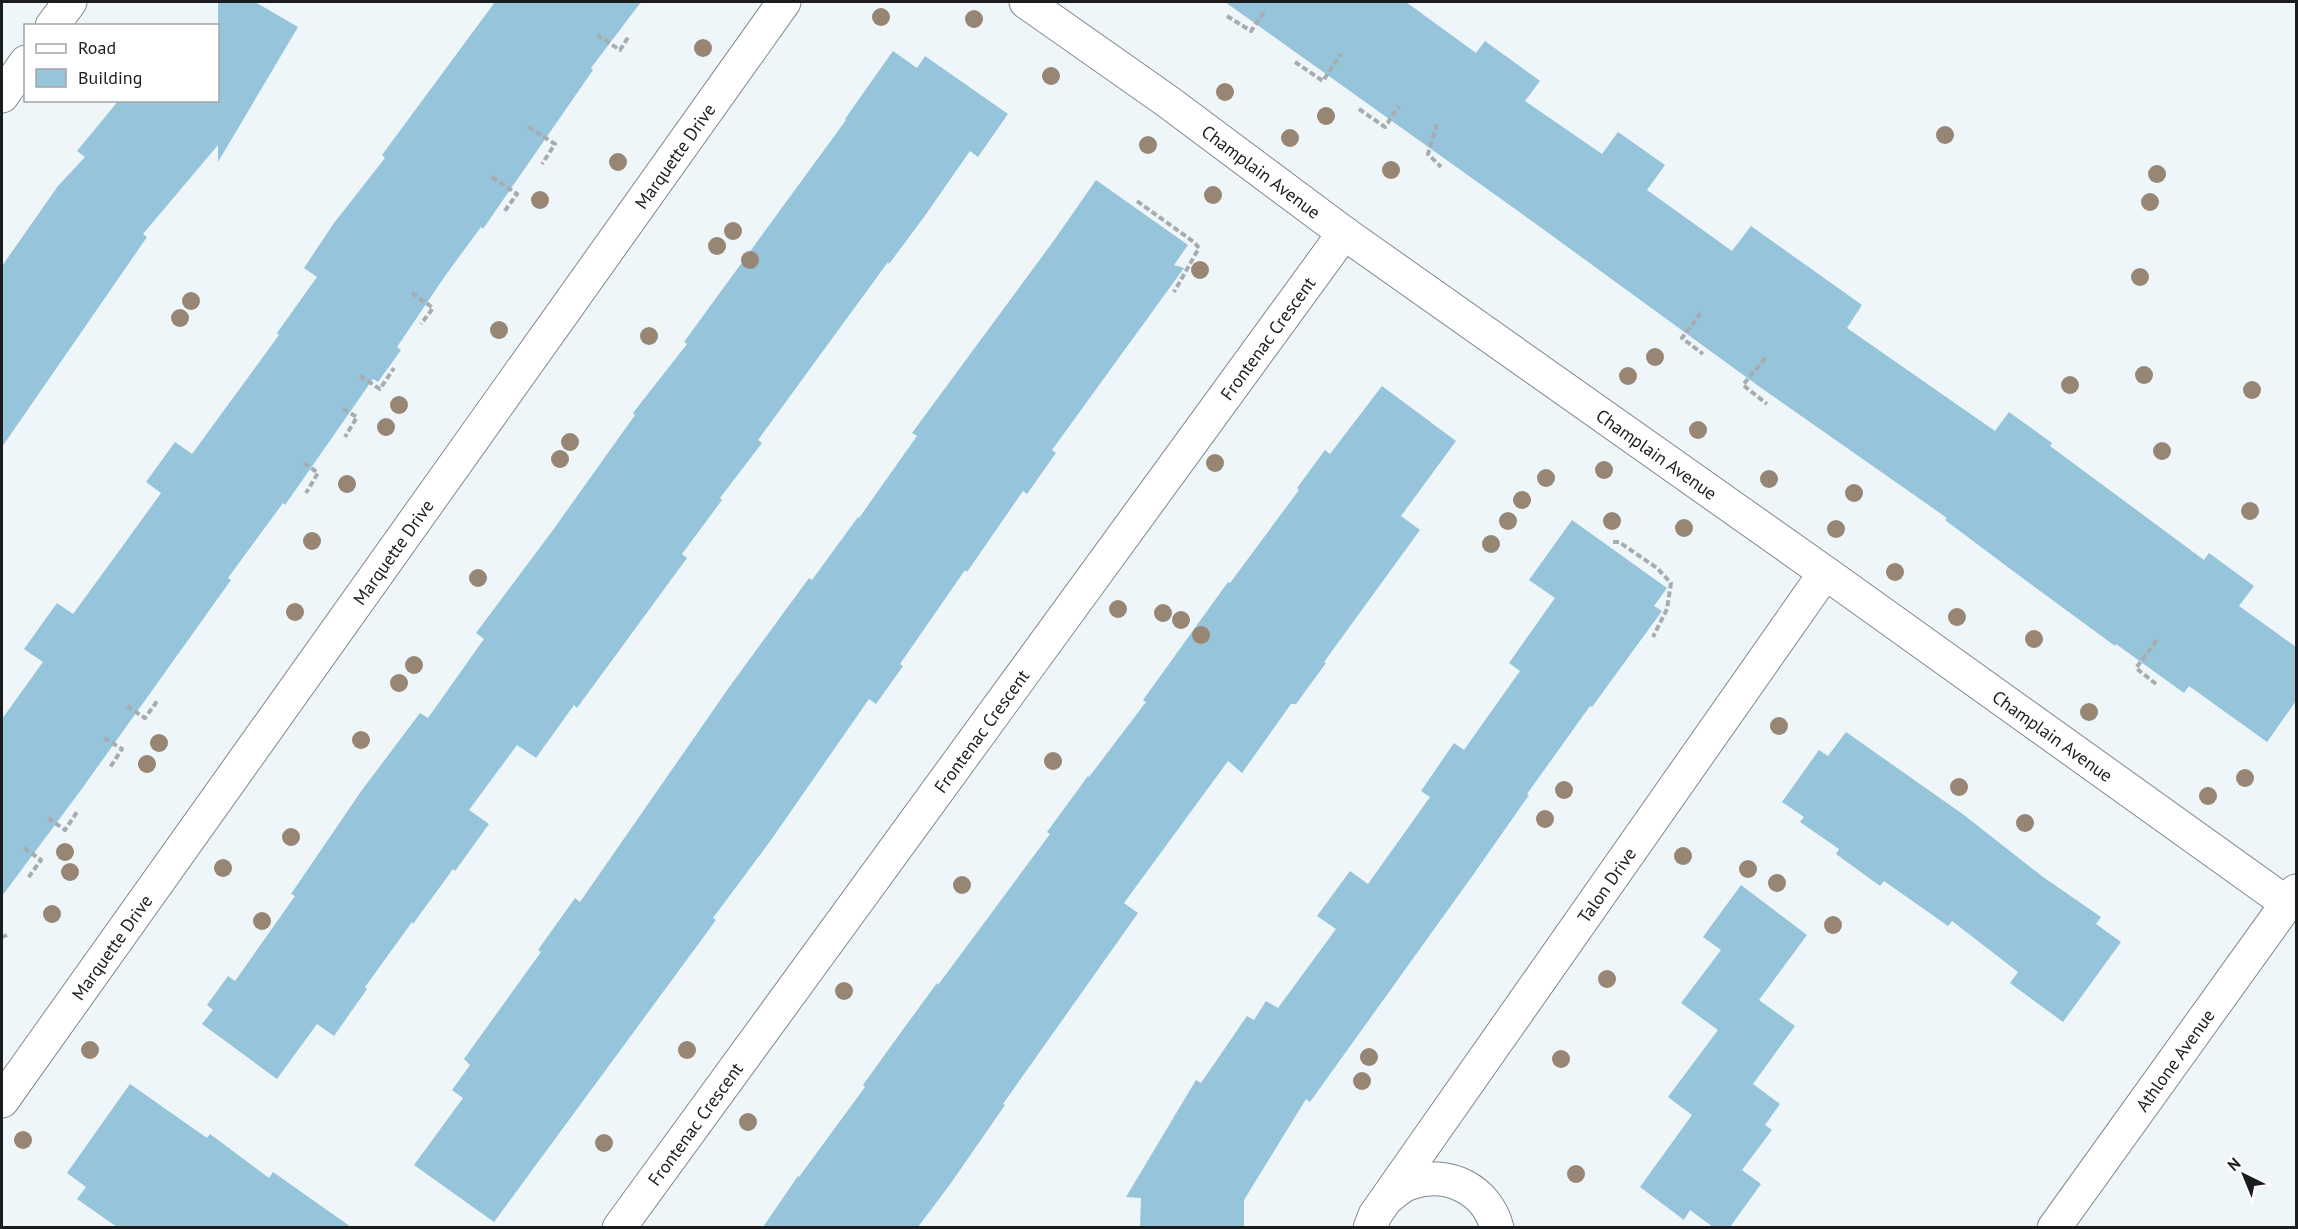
<svg xmlns="http://www.w3.org/2000/svg" width="2298" height="1229" viewBox="0 0 2298 1229" font-family="'PT Sans',sans-serif">
<style>
.building{fill:#95c4db}
.lines{fill:none;stroke-linecap:round;stroke-linejoin:round}
.street-casing{stroke:#82898d;stroke-width:35}
.path{stroke:#a7acb0;stroke-width:4;stroke-dasharray:6 3;stroke-linecap:butt}
.street{stroke:#fff;stroke-width:33}
.tree{fill:#988675}
.labels{text-anchor:middle;dominant-baseline:central;stroke-width:4.5;stroke-linejoin:round;paint-order:stroke}
.street-label{font-size:18px;fill:#1a1c1e;stroke:#fff}
</style>
<rect width="100%" height="100%" fill="#eff6fa"/>
<path class="building" d="M218,2H255L298,27L218,162V145L143,234L147,237L2,447V266L58,186L85,157L77,151L119,100H218Z
M495,2H641L591,68L593,70L483,229L481,227L445,276L397,347L401,350L378,382L373,379L285,505L283,503L228,578L231,580L81,790L2,896V719L43,662L24,649L57,603L73,614L122,547L161,493L146,482L175,442L192,454L279,335L277,333L317,277L304,268L334,223L385,158L382,155Z
M1225,2H1406L1476,53L1485,41L1540,81L1525,101L1602,154L1618,132L1665,165L1647,190L1732,251L1751,226L1862,305L1847,328L1995,431L2009,412L2052,443L2050,446L2204,560L2209,553L2254,586L2239,606L2296,647V701L2267,742L2189,686L2184,693L2116,644L2115,646L2009,568L1945,520L1947,518L1757,385L1536,224Z
M893,51L917,68L925,56L1008,114L978,157L970,151L924,217L889,264L888,262L758,440L762,443L720,498L722,500L682,554L687,558L577,708L574,705L536,758L517,745L469,810L489,824L455,871L453,869L413,924L412,922L365,987L367,989L334,1036L317,1024L277,1079L202,1024L213,1010L207,1005L228,976L235,981L295,896L291,894L362,790L420,713L428,718L484,639L476,633L553,530L635,415L633,413L687,344L684,342L846,120L845,119Z
M1096,180L1188,245L1174,265L1184,268L1052,450L1056,453L1027,494L1023,491L967,572L965,570L900,664L903,666L876,704L869,699L771,840L713,918L716,920L494,1222L414,1165L463,1098L452,1090L470,1065L464,1059L541,952L538,950L575,898L580,902L730,686L809,578L812,580L858,517L859,518L917,436L912,433L1055,239Z
M1382,386L1456,441L1401,516L1420,530L1324,662L1326,663L1296,704H1291L1242,773L1228,761L1124,903L1138,913L1003,1104L1005,1105L951,1183L918,1227H763L798,1176L799,1177L865,1087L863,1085L891,1046L937,983L938,985L1050,834L1047,832L1088,776L1089,777L1146,702L1143,700L1228,582L1230,583L1299,490L1297,488L1325,450L1330,454Z
M1572,520L1667,588L1654,606L1662,611L1592,707L1590,706L1527,794L1529,795L1473,875L1310,1102L1306,1099L1244,1200V1227H1140L1141,1198L1126,1197L1196,1080L1201,1083L1247,1016L1254,1020L1266,1001L1278,1008L1336,929L1317,916L1350,871L1368,884L1430,797L1421,791L1454,743L1464,750L1520,671L1509,663L1555,598L1529,580Z
M1846,732L1964,815L2043,877L2101,917L2096,924L2121,942L2063,1022L2010,983L2018,972L1952,921L1948,926L1884,881L1880,886L1836,854L1839,849L1800,822L1804,817L1782,802L1819,750L1828,756Z
M1741,885L1807,935L1759,1000L1795,1026L1753,1084L1780,1104L1765,1125L1772,1130L1742,1170L1761,1184L1730,1227H1713L1690,1210L1684,1220L1640,1187L1692,1115L1668,1097L1718,1030L1681,1003L1721,950L1703,937Z
M130,1084L207,1138L210,1134L269,1178L273,1172L351,1227H117L77,1199L86,1187L67,1173Z"/>
<g class="lines">
<defs>
<g id="street">
<path id="s1" d="M1026,2L1167,101L1344,233L1834,579L2288,904"/>
<path d="M52,26L70,2"/>
<path d="M2,96L26,62"/>
<path id="s2" d="M2,1101L784,2"/>
<path d="M1390,1196C1396,1191 1403,1185 1410,1183C1447,1170 1487,1189 1497,1228"/>
<path id="s3" d="M619,1228L1344,233"/>
<path id="s4" d="M1370,1228L1375,1215L1825,573"/>
<path id="s5" d="M2054,1228L2296,891"/>
</g>
</defs>
<use href="#street" class="street-casing"/>
<path class="path" d="M1227,16L1251,31L1264,12
M597,35L620,50L629,36
M1295,62L1323,81L1341,54
M1359,109L1385,127L1399,106
M1437,124L1428,154L1441,167
M528,127L555,144L542,164
M492,177L517,194L504,212
M1137,201L1194,242L1199,248L1174,292
M412,293L433,308L421,324
M1701,313L1682,338L1703,354
M1765,358L1743,385L1767,404
M360,376L380,389L394,368
M343,409L357,417L345,437
M304,463L318,473L306,493
M1613,542H1619L1657,568L1671,583L1667,609L1653,637
M2156,684L2136,668L2157,640
M127,706L145,718L158,700
M104,738L122,749L109,769
M48,818L65,830L77,812
M24,848L41,860L28,878
M2,937L7,935"/>
<use href="#street" class="street"/>
</g>
<g class="tree">
<circle cx="881" cy="17" r="9"/>
<circle cx="974" cy="19" r="9"/>
<circle cx="703" cy="48" r="9"/>
<circle cx="1051" cy="76" r="9"/>
<circle cx="1225" cy="92" r="9"/>
<circle cx="1326" cy="116" r="9"/>
<circle cx="1945" cy="135" r="9"/>
<circle cx="1290" cy="138" r="9"/>
<circle cx="1148" cy="145" r="9"/>
<circle cx="618" cy="162" r="9"/>
<circle cx="1391" cy="170" r="9"/>
<circle cx="2157" cy="174" r="9"/>
<circle cx="1213" cy="195" r="9"/>
<circle cx="540" cy="200" r="9"/>
<circle cx="2150" cy="202" r="9"/>
<circle cx="733" cy="231" r="9"/>
<circle cx="717" cy="246" r="9"/>
<circle cx="750" cy="260" r="9"/>
<circle cx="1200" cy="270" r="9"/>
<circle cx="2140" cy="277" r="9"/>
<circle cx="191" cy="301" r="9"/>
<circle cx="180" cy="318" r="9"/>
<circle cx="499" cy="330" r="9"/>
<circle cx="649" cy="336" r="9"/>
<circle cx="1655" cy="357" r="9"/>
<circle cx="2144" cy="375" r="9"/>
<circle cx="1628" cy="376" r="9"/>
<circle cx="2070" cy="385" r="9"/>
<circle cx="2252" cy="390" r="9"/>
<circle cx="399" cy="405" r="9"/>
<circle cx="386" cy="427" r="9"/>
<circle cx="1698" cy="430" r="9"/>
<circle cx="570" cy="442" r="9"/>
<circle cx="2162" cy="451" r="9"/>
<circle cx="560" cy="459" r="9"/>
<circle cx="1215" cy="463" r="9"/>
<circle cx="1604" cy="470" r="9"/>
<circle cx="1546" cy="478" r="9"/>
<circle cx="1769" cy="479" r="9"/>
<circle cx="347" cy="484" r="9"/>
<circle cx="1854" cy="493" r="9"/>
<circle cx="1522" cy="500" r="9"/>
<circle cx="2250" cy="511" r="9"/>
<circle cx="1508" cy="521" r="9"/>
<circle cx="1612" cy="521" r="9"/>
<circle cx="1684" cy="528" r="9"/>
<circle cx="1836" cy="529" r="9"/>
<circle cx="312" cy="541" r="9"/>
<circle cx="1491" cy="544" r="9"/>
<circle cx="1895" cy="572" r="9"/>
<circle cx="478" cy="578" r="9"/>
<circle cx="1118" cy="609" r="9"/>
<circle cx="295" cy="612" r="9"/>
<circle cx="1163" cy="613" r="9"/>
<circle cx="1957" cy="617" r="9"/>
<circle cx="1181" cy="620" r="9"/>
<circle cx="1201" cy="635" r="9"/>
<circle cx="2034" cy="639" r="9"/>
<circle cx="414" cy="665" r="9"/>
<circle cx="399" cy="683" r="9"/>
<circle cx="2089" cy="712" r="9"/>
<circle cx="1779" cy="726" r="9"/>
<circle cx="361" cy="740" r="9"/>
<circle cx="159" cy="743" r="9"/>
<circle cx="1053" cy="761" r="9"/>
<circle cx="147" cy="764" r="9"/>
<circle cx="2245" cy="778" r="9"/>
<circle cx="1959" cy="787" r="9"/>
<circle cx="1564" cy="790" r="9"/>
<circle cx="2208" cy="796" r="9"/>
<circle cx="1545" cy="819" r="9"/>
<circle cx="2025" cy="823" r="9"/>
<circle cx="291" cy="837" r="9"/>
<circle cx="65" cy="852" r="9"/>
<circle cx="1683" cy="856" r="9"/>
<circle cx="223" cy="868" r="9"/>
<circle cx="1748" cy="869" r="9"/>
<circle cx="70" cy="872" r="9"/>
<circle cx="1777" cy="883" r="9"/>
<circle cx="962" cy="885" r="9"/>
<circle cx="52" cy="914" r="9"/>
<circle cx="262" cy="921" r="9"/>
<circle cx="1833" cy="925" r="9"/>
<circle cx="1607" cy="979" r="9"/>
<circle cx="844" cy="991" r="9"/>
<circle cx="90" cy="1050" r="9"/>
<circle cx="687" cy="1050" r="9"/>
<circle cx="1369" cy="1057" r="9"/>
<circle cx="1561" cy="1059" r="9"/>
<circle cx="1362" cy="1081" r="9"/>
<circle cx="748" cy="1122" r="9"/>
<circle cx="23" cy="1140" r="9"/>
<circle cx="604" cy="1143" r="9"/>
<circle cx="1576" cy="1174" r="9"/>
</g>
<g class="labels">
<g class="street-label">
<text stroke="none"><textPath href="#s2" startOffset="1160">Marquette Drive</textPath></text>
<text stroke="none"><textPath href="#s1" startOffset="290">Champlain Avenue</textPath></text>
<text stroke="none"><textPath href="#s3" startOffset="1101">Frontenac Crescent</textPath></text>
<text stroke="none"><textPath href="#s1" startOffset="776">Champlain Avenue</textPath></text>
<text stroke="none"><textPath href="#s2" startOffset="674">Marquette Drive</textPath></text>
<text stroke="none"><textPath href="#s3" startOffset="615">Frontenac Crescent</textPath></text>
<text stroke="none"><textPath href="#s1" startOffset="1262">Champlain Avenue</textPath></text>
<text stroke="none"><textPath href="#s4" startOffset="417">Talon Drive</textPath></text>
<text stroke="none"><textPath href="#s2" startOffset="189">Marquette Drive</textPath></text>
<text stroke="none"><textPath href="#s5" startOffset="207">Athlone Avenue</textPath></text>
<text stroke="none"><textPath href="#s3" startOffset="129">Frontenac Crescent</textPath></text>
</g>
</g>
<rect width="2298" height="1229" fill="none" stroke="#1a1c1e" stroke-width="6"/>
<rect x="24" y="24" width="195" height="78" fill="#ffffff" stroke="#a3a4a5" stroke-width="1.5"/>
<rect x="36" y="44" width="30" height="9" fill="#ffffff" stroke="#a3a4a5" stroke-width="1.5"/>
<text x="78" y="54" font-size="18" fill="#1a1c1e">Road</text>
<rect x="36" y="69" width="30" height="18" fill="#95c4db" stroke="#a3a4a5" stroke-width="1.5"/>
<text x="78" y="84" font-size="18" fill="#1a1c1e">Building</text>
<g transform="translate(2244 1175) rotate(317)" stroke="#ffffff" stroke-width="4.5" paint-order="stroke">
<path d="M0-4.5L10 22L0 15L-10 22Z" fill="#1a1c1e"/>
<text y="-9" font-size="16" font-weight="bold" text-anchor="middle" fill="#1a1c1e">N</text>
</g>
</svg>
